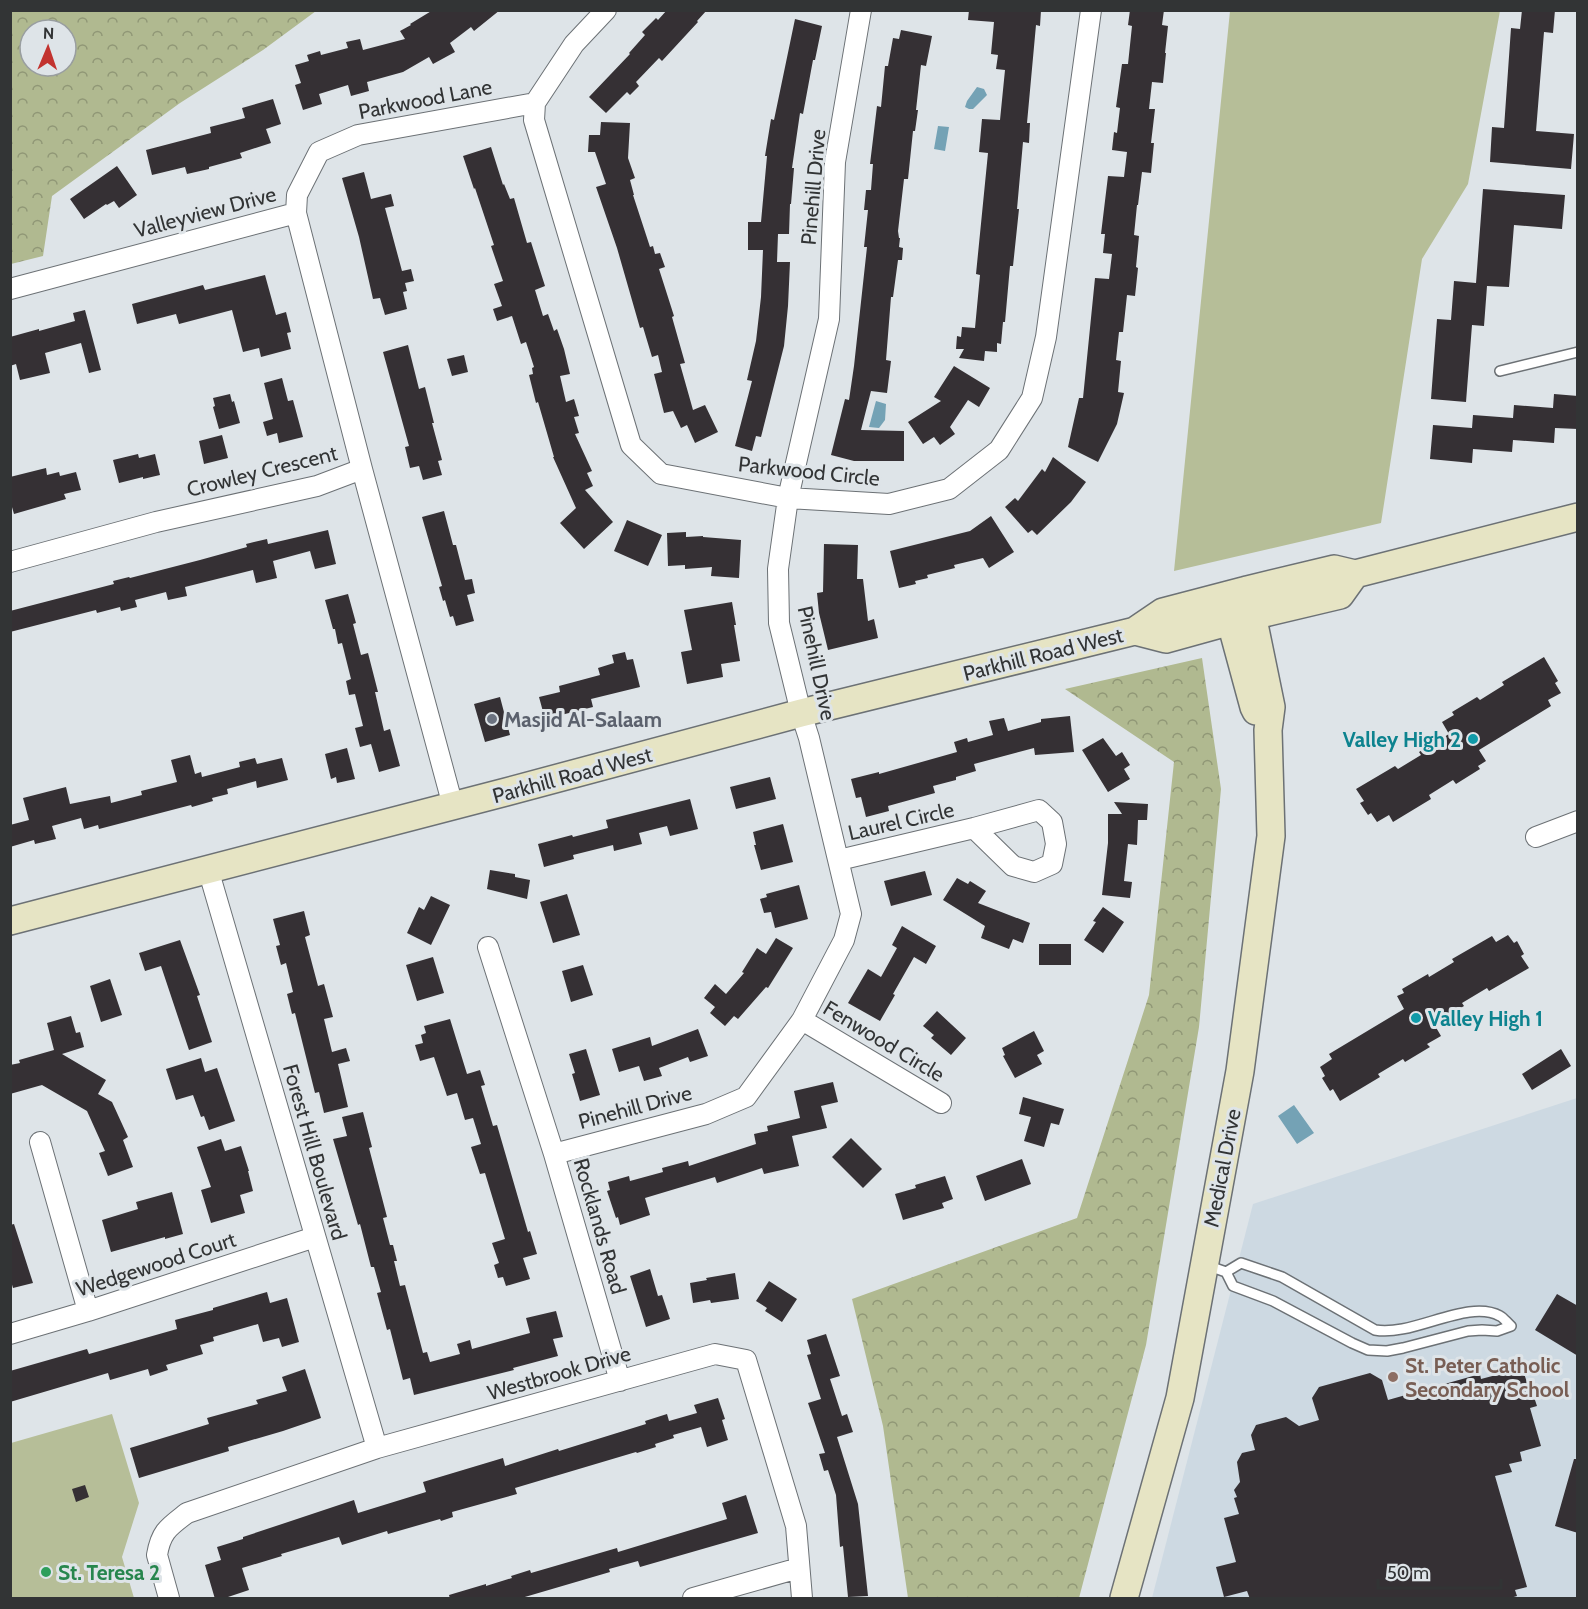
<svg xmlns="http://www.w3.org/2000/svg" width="1588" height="1609" viewBox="0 0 1588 1609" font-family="Cabin,sans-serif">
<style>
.built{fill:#cdd9e2}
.green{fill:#b6be98}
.forest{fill:url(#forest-crowns);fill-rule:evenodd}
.water{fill:#74a2b5}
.building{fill:#353034}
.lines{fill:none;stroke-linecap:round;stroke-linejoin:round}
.service-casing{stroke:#6c7175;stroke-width:12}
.minor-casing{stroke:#6c7175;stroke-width:22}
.secondary-casing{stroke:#6c7175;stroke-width:30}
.service{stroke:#fff;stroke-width:9}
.minor{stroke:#fff;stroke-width:20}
.secondary{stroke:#e6e4c4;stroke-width:27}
.worship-dot{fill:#6b7280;stroke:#dee4e8;stroke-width:2}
.culture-dot{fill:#0f9aa8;stroke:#dee4e8;stroke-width:2}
.education-dot{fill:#8d6e63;stroke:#dee4e8;stroke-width:2}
.leisure-dot{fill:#2e9e5b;stroke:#dee4e8;stroke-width:2}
.labels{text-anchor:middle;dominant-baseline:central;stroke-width:6;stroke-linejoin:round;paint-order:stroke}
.street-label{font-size:21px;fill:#323435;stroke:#dee4e8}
.worship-label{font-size:21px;font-weight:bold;fill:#5b616d;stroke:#dee4e8;text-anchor:start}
.culture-label{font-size:21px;font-weight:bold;fill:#0d838f;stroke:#dee4e8;text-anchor:end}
.education-label{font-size:21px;font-weight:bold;fill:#785e54;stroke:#dee4e8;text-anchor:start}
.leisure-label{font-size:21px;font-weight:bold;fill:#27864d;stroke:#dee4e8;text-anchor:start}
</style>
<defs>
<pattern id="forest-crowns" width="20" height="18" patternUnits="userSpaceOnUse" patternTransform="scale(1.5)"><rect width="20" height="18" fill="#b0b990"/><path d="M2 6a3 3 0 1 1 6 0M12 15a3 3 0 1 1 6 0" fill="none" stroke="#909776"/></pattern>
</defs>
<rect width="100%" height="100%" fill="#dee4e8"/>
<path class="built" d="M1577,1098V1598H1152L1253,1204Z"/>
<path class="green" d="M1230,11H1500L1468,184L1422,259L1381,523L1174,571Z
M112,1414L139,1503L122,1557L134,1598H11V1443Z"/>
<path class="forest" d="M11,10H316V11L263,50L180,103L52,196L43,256L11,264ZM30,30H66V66H30Z
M1202,658L1221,789L1199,1027L1146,1345L1079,1598H908L883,1426L852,1299L1077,1218L1149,995L1174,762L1065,689Z"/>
<path class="water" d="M977,87L984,89L987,95L973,109H969L965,107L967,101Z
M938,126L949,127L945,151L934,149Z
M876,401L886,404L885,420L879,428L869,427Z
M1294,1105L1314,1133L1297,1144L1278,1116Z"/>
<path class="building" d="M433,10H500L474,31L471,27L450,43L455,52L433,64L429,57L403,72L367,82L369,91L351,96L348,85L319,94L322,104L303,110L295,85L301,83L295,65L309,61L307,55L320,51L321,55L348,48L346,42L360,39L363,50L405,39L400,31L411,25L410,24Z
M667,10H707L697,21L698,22L662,61L659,58L636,82L639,86L630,95L627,92L606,113L589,97L630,54L629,53L645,35L642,32L656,18L658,20Z
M969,10H1041L1040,26L1036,25L1027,123H1030L1029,143L1023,142L1017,209H1019L1013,266H1010L1005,322H1003L1001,344L997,343V352L985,351L984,361L959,358L964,349H956L957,336L961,337L962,327L975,328L980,275L976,274L988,153L979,152L982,119L1000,120L1005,70L996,69L998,55L991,54L994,22L968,20Z
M1130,10H1164L1162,25L1168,26L1165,53H1166L1163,83L1152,82L1149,109H1155L1151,143H1154L1151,173L1142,172L1138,205H1137L1134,235L1139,236L1136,267L1138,268L1135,296L1127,295L1123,332H1119L1116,360L1121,361L1118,392L1124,393L1117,424L1098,462L1068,447L1079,398H1083L1095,278L1109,279L1112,254L1103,253L1105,234H1101L1108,176L1124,177L1127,152L1112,150L1114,132L1117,133L1120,108L1116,107L1122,64H1128L1132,26L1128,25Z
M1522,10H1555L1553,33L1544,32L1536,131L1574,134L1571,169L1490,162L1492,127L1504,128L1511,28L1520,29Z
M795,19L822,26L815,60H813L803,114L800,113L792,168H794L791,204H790L789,234H778L777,262H790L788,306L784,346L761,437L756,436L752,451L735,446L752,381L747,380L756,341L761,297L763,250H748V222H761L767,156H765L771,119L774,120Z
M901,30L932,36L926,66L921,65L916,110H918L915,131H913L908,179H904L898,231L899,238H900L899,247L903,248L902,260H898L893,297H891L886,360L891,361L887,393L871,391L861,430L904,431V461H854L831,455L845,399L849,400L854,366L867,247H864L868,210H864L866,190H871L873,164H870L877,106L881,107L885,66H888L893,38L899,39Z
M273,99L281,124L266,129L271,143L240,153L242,158L209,167V169L187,174L185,167L152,175L146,150L211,133L210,127L245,118L242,108Z
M601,122L630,123L628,158L635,178L630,180L634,195H633L650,247L653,246L655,254L660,253L665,267L659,269L674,316L672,317L685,363L680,364L693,410L705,405L718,432L695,443L687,425L681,428L673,411L664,413L654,374L662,372L658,355L652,357L643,327L640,328L617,248L596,187L606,184L595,152H588L589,135H600Z
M491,147L503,185L504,184L510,199L514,198L527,243L531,242L537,261L545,286L535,290L543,316L548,314L554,331L557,329L564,349L570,374L560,376L566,402L574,399L579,416L574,417L579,433L575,434L592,471L587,473L593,486L585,490L613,522L584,549L560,523L576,508L553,457H554L538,402L536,403L529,375L533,374L532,368L534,367L526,342L521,344L512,316L497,321L493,309L502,306L494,284L503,281L491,246L494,245L475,188L474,189L463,156Z
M117,166L137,195L119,208L114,201L107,205L106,204L84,219L70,199Z
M364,172L371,199L391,194L394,206L385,208L402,271L411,269L414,281L405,283L407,291L403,292L407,309L385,315L380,298L373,299L359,237L342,178Z
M1483,189L1565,195L1562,229L1514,225L1509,287L1487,286L1484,326L1472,325L1466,402L1431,399L1437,319L1451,320L1454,281L1476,283Z
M265,275L276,315L286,312L291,332L287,333L291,349L261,357L259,348L243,352L232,310L179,324L176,314L137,324L132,304L203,285L205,290Z
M85,310L101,370L89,373L81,343L45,353L50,373L20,380L16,364L10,366V337L39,329V331L75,321L73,313Z
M408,345L419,389L425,387L434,423H432L442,460L438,461L442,475L423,480L419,466L410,468L405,447L409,446L383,352Z
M464,355L468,372L452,376L447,359Z
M954,366L990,388L979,407L968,400L950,427L955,434L940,445L934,437L923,444L908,422L941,401L934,397Z
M282,378L288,401L293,400L303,437L279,443L277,433L267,436L263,422L273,419L264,383Z
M230,394L232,402L234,401L240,423L219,429L213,407L215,406L213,398Z
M1554,394L1578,396V429L1555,428L1554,443L1513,440L1512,452L1473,449L1472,463L1430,459L1433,425L1472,428L1473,415L1513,418L1514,405L1553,408Z
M222,435L228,458L204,464L199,441Z
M138,454L139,458L155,454L160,475L143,479V477L119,483L113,460Z
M1053,457L1086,482L1071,502L1037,535L1032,530L1028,533L1005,507L1015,498L1018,501L1042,469L1045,472Z
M46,468L47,475L59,472L60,476L76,472L81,490L64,494L66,499L14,514L10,500V477Z
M444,511L453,545H456L465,580L472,579L475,593L467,595L474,621L456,626L453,616L450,617L445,600L443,601L439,587L442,586L422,517Z
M991,516L1014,552L989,568L983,558L954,565L955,568L927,575L928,578L915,581L916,584L899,588L890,551L970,531Z
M627,520L662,535L648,566L614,551Z
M328,530L336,564L315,569L310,551L273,561L277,578L256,583L253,570L185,587L187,596L168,600L166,592L135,600L137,607L121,611L120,607L97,613L96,610L10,632V611L114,584L113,581L129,577L130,578L200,560L247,547L246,544L267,539L268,544Z
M686,532V537L703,536V537L741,540L739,578L711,576L712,567L685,569V565L668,566L667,533Z
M824,544L858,545L857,579H863L868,621L874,619L878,638L828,650L819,613L817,593L823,592Z
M348,594L356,623L353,624L361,655L368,653L378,692H375L384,731L390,729L400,766L379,772L371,744L360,747L355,728L363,726L355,694L349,695L346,681L351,679L342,643L338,644L335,629H333L325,600Z
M732,602L736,625H734L740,661L721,664L723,677L687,684L681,652L692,650L684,610Z
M625,652L627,660L633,659L640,687L591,699L593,707L545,719L539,697L560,692L559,686L600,675L598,668L614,663L612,655Z
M1544,657L1558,681L1555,683L1561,693L1548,700L1551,706L1479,750L1486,761L1478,766L1480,769L1456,784L1453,780L1429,795L1431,799L1393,822L1389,815L1377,822L1371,813L1368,815L1360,803L1364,801L1356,789L1395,766L1398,769L1421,755L1419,752L1449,734L1442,722L1454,715L1452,712L1477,697L1480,700L1504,685L1502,682Z
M500,697L510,735L485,742L474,704Z
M1070,716L1074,752L1035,755L1034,748L974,764L976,771L956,777V780L933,786L935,793L888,806L889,811L866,817L861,797L856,798L851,779L879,772V774L957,752L954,742L967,738L968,742L993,735L989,721L1004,718L1008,731L1041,722V719Z
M1103,738L1116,756L1122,752L1130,765L1124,769L1130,779L1108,792L1082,750Z
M347,748L355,779L337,783L336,777L331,779L325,754Z
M190,755L195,774L201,772L202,777L240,767L239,762L255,758L257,764L282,758L288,780L257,788L256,781L227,789L228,794L212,798L213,801L192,807L191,805L99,829L98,825L84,829L81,818L52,826L56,839L35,844L34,840L10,847V825L29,820L23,798L66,787L70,804L110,796L111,803L142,795L141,791L177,782L171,760Z
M770,777L776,799L736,809L730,787Z
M690,799L698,829L670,836L667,826L639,833L642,844L614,851L613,845L573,855L574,859L544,867L538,844L572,835L573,837L608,828L606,820Z
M1114,802L1148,804L1147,820H1138L1137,845L1128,844L1124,881L1132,882L1130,898L1102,895L1108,843V814H1122Z
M783,824L793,862L761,870L754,845H756L753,832Z
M490,870L515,874V877L530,880L527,899L487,889Z
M925,871L932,895L891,906L884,881Z
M957,878L968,884L970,881L986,891L978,903L1030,923L1023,943L1013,939L1009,949L981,938L985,926L943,900Z
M799,885L808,919L775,928L771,912L764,913L760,899L767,897L766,894Z
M567,894L580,935L553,943L540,902Z
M431,896L450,905L431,945L407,933L419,907L424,910Z
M1103,907L1124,922L1103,953L1084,940L1096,922L1093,921Z
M304,911L310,935L305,937L318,986L324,984L333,1017L324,1019L332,1052L346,1048L350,1061L338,1064L348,1107L324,1113L319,1092L315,1093L295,1013L292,1014L287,994L293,992L286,963L281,965L276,946L280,945L273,919Z
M902,926L936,946L926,964L914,957L893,994L895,995L880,1021L848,1003L868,969L881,977L897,948L892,945Z
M1508,935L1514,943L1517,941L1524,954L1521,956L1529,968L1489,991L1487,988L1462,1003L1464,1006L1434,1024L1441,1036L1427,1044L1430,1047L1405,1062L1403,1059L1378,1074L1380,1077L1340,1101L1333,1089L1330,1091L1322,1078L1325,1076L1320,1067L1332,1059L1329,1054L1404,1009L1397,996L1404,993L1402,989L1428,974L1429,977L1454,962L1452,959L1492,936L1496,942Z
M776,938L793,948L768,988L766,987L738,1019L734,1016L725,1026L710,1013L715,1007L704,998L715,984L726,994L744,973L742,972L757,948L766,954Z
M180,940L200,995L197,996L212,1042L189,1050L161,966L145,971L139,953Z
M1039,944H1071V965H1039Z
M433,957L444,993L417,1001L406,965Z
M583,965L593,995L571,1002L562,971Z
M110,979L122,1015L101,1022L90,986Z
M937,1011L966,1038L951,1055L931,1038L934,1035L923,1026Z
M71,1016L76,1033L80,1032L84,1047L62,1054L106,1080L98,1094L112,1102L128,1137L123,1140L133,1167L108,1176L99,1153L105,1151L87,1111L42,1085L10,1094V1065L20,1063L19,1060L54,1050L47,1023Z
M450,1019L467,1074L480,1070L485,1085L481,1086L493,1126L497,1125L528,1232L530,1231L537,1254L523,1258L530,1279L506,1286L503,1277L498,1278L494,1265L499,1263L492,1243L505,1239L485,1173L480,1174L471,1147L481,1144L473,1118L465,1120L457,1093L447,1096L434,1057L420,1061L415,1045L423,1043L421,1035L426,1033L424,1026Z
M698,1029L708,1056L690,1062L688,1057L659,1068L662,1076L644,1081L639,1066L619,1072L612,1049L650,1037L652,1046Z
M1034,1031L1044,1051L1037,1055L1042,1064L1015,1078L1003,1056L1005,1055L1002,1048Z
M586,1049L600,1095L580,1101L572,1074L575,1073L569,1054Z
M1561,1049L1571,1066L1532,1090L1522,1074Z
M201,1058L205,1072L217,1068L235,1121L209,1130L204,1116L201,1117L193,1095L176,1100L166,1069Z
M833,1082L838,1102L821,1106L827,1128L792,1136L799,1166L764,1174L762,1168L717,1183L715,1177L645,1198L650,1215L620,1225L618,1217L616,1218L607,1191L610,1190L608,1182L629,1176L630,1181L663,1172L662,1168L688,1161L689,1166L756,1144L754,1134L768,1131L767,1126L800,1118L794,1091Z
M1023,1097L1064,1109L1059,1125L1051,1123L1044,1147L1024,1141L1031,1117L1019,1114Z
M363,1112L372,1147L369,1148L387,1217L383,1218L390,1245H393L397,1261H394L400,1286L405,1285L423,1353L427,1352L430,1362L460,1354L457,1344L470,1340L472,1349L530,1333L526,1318L556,1311L563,1337L553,1339L558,1356L513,1368L514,1370L414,1395L410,1378L403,1380L390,1329L387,1330L377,1293L381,1292L374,1267H371L360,1224L358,1225L333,1139L347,1136L342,1117Z
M851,1138L882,1169L863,1188L832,1157Z
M221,1139L225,1151L241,1146L249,1171H248L253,1191L240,1195L245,1213L211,1223L201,1190L211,1187L197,1147Z
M1022,1159L1031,1184L985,1201L976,1176Z
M945,1176L953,1199L942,1203L944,1208L903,1220L895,1194L916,1188L915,1185Z
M172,1192L183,1234L165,1239V1237L111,1252L102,1220L138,1209L136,1202Z
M14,1224L33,1283L13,1288L10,1278V1225Z
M650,1269L658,1296L662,1295L670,1319L646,1327L630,1276Z
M735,1273L739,1299L711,1303L710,1300L693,1303L690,1283L707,1280L706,1278Z
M769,1281L797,1299L782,1322L765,1311L767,1308L756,1301Z
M267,1292L270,1303L287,1298L299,1342L282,1347L279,1338L263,1342L258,1324L213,1337L214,1341L200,1345L203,1354L166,1365L168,1370L150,1376L148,1369L110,1380L108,1373L10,1402V1371L87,1349L89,1354L177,1329L175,1320L213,1310V1308Z
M1557,1294L1578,1306V1356L1535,1330Z
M826,1334L840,1376L830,1379L842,1416L847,1414L853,1432L837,1437L858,1504L868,1596L848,1597L843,1546L840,1547L836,1495L828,1470L824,1471L819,1454L825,1453L808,1403L821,1399L807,1355L811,1354L807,1340Z
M305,1369L321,1418L283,1431L228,1447L229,1451L139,1478L130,1448L209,1424L207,1418L258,1404L256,1400L287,1391L282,1377Z
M1519,1369L1523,1370L1530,1392L1532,1391L1537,1406L1530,1408L1541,1446L1520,1452L1522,1461L1509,1464L1512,1472L1495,1476L1527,1587L1515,1590L1517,1596L1507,1599H1250L1247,1591L1224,1597L1216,1567L1236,1562L1224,1518L1239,1514L1234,1498L1237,1497L1234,1490L1240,1482L1237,1462L1242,1453L1255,1450L1251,1435L1256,1425L1286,1417L1299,1426L1319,1420L1312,1398L1319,1387L1370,1373L1382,1380L1388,1400L1480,1374L1481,1379Z
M718,1398L725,1419L722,1420L728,1440L707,1447L701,1427L673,1435L674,1438L655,1444L656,1447L637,1453L636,1452L515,1488L517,1494L452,1512L453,1517L441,1521L440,1519L388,1534L387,1531L342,1545L339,1537L281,1554L282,1556L242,1568L249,1590L222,1599H215L205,1565L221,1560L217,1547L243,1539V1537L354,1500L358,1513L426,1492L423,1482L503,1458L505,1466L558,1449L559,1451L646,1424L645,1421L667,1414L669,1421L697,1413L694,1405Z
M1574,1459H1578V1533L1555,1526Z
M85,1485L89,1497L76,1502L72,1489Z
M746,1495L758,1533L640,1567L638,1561L609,1569L610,1572L518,1599H450L449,1595L486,1584V1586L512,1578L511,1576L530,1570L531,1573L617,1548L618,1552L727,1519L722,1503Z"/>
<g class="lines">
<defs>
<path id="service" d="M1500,371L1578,352
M1206,1265L1226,1272L1233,1286L1273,1301L1352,1343L1368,1350L1387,1351L1403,1348L1468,1331L1482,1330L1497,1331L1511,1326C1507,1323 1504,1318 1500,1316C1468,1298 1413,1337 1375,1330L1282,1277L1241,1263L1226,1272"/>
<path id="minor" d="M606,10L574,44L535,103L534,120L631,445L661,474L788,498L889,504L949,489L999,450L1032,398L1046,337L1091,10
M10,289L296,213
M10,562L156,522L317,486L362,469
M453,806L362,469L296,213L297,195L319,152L358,135L535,103
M1536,837L1578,821
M839,860L974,828L1039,810L1052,822L1056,844L1052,864L1034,872L1013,866L974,828
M208,869L377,1448
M488,947L554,1154L620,1381
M802,1020L941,1103
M40,1142L88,1311
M554,1154L706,1114L746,1097L802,1020L844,940L851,914L809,738L801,713L779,623L778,569L788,498L829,319L835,162L861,10
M10,1334L88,1311L315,1237
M169,1598L157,1555C161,1531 169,1527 187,1513L377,1448L715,1354L746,1360L796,1526L802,1598
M693,1598L799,1568"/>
<path id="secondary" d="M1226,604L1254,707L1256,711
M1135,631L1166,639L1231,621L1340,595L1355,574
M10,921L506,792L801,713L1135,631L1163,612L1247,590L1334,569L1355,574L1578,517
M1124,1598L1180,1398L1240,1071L1271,836L1268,730L1271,707L1247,590"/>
</defs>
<use href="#service" class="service-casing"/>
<use href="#minor" class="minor-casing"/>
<use href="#secondary" class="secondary-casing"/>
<use href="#service" class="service"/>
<use href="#minor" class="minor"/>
<use href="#secondary" class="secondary"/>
</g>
<circle class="worship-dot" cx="492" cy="719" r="6"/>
<g class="culture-dot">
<circle cx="1473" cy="739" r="6"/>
<circle cx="1416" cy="1018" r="6"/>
</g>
<circle class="education-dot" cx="1393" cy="1377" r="6"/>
<circle class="leisure-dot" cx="46" cy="1572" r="6"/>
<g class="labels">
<g class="street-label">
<text transform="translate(425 99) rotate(-11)">Parkwood Lane</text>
<text transform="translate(813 187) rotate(-85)">Pinehill Drive</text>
<text transform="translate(205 212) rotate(-15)">Valleyview Drive</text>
<text transform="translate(262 471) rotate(-14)">Crowley Crescent</text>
<text transform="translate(809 471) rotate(6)">Parkwood Circle</text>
<text transform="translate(1043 654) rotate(-14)">Parkhill Road West</text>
<text transform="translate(817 663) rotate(78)">Pinehill Drive</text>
<text transform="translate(572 775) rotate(-15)">Parkhill Road West</text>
<text transform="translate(901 821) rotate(-13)">Laurel Circle</text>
<text transform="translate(884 1041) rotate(31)">Fenwood Circle</text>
<text transform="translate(635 1107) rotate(-15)">Pinehill Drive</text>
<text transform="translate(315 1152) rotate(74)">Forest Hill Boulevard</text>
<text transform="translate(1222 1168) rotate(-79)">Medical Drive</text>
<text transform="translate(600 1226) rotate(74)">Rocklands Road</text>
<text transform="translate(156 1264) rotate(-18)">Wedgewood Court</text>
<text transform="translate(559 1373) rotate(-16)">Westbrook Drive</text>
</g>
<g class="worship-label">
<text x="504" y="719">Masjid Al-Salaam</text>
</g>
<g class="culture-label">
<text x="1461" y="739">Valley High 2</text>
<text x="1428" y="1018" text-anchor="start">Valley High 1</text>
</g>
<g class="education-label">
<text x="1405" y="1365">St. Peter Catholic<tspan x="1405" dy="24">Secondary School</tspan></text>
</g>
<g class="leisure-label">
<text x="58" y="1572">St. Teresa 2</text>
</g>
</g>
<rect width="1588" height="1609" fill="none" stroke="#323435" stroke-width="24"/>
<g transform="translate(48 48) rotate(2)"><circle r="28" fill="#dee4e8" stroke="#999ea0" stroke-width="1.5"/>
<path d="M0-4.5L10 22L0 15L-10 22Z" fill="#c2332f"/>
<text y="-9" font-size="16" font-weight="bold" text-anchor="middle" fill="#323435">N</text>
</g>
<path d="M1378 1579v9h123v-9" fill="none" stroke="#323435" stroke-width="3"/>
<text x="1387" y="1579" font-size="18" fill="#323435" stroke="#dee4e8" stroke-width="4.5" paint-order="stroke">50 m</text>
</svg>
